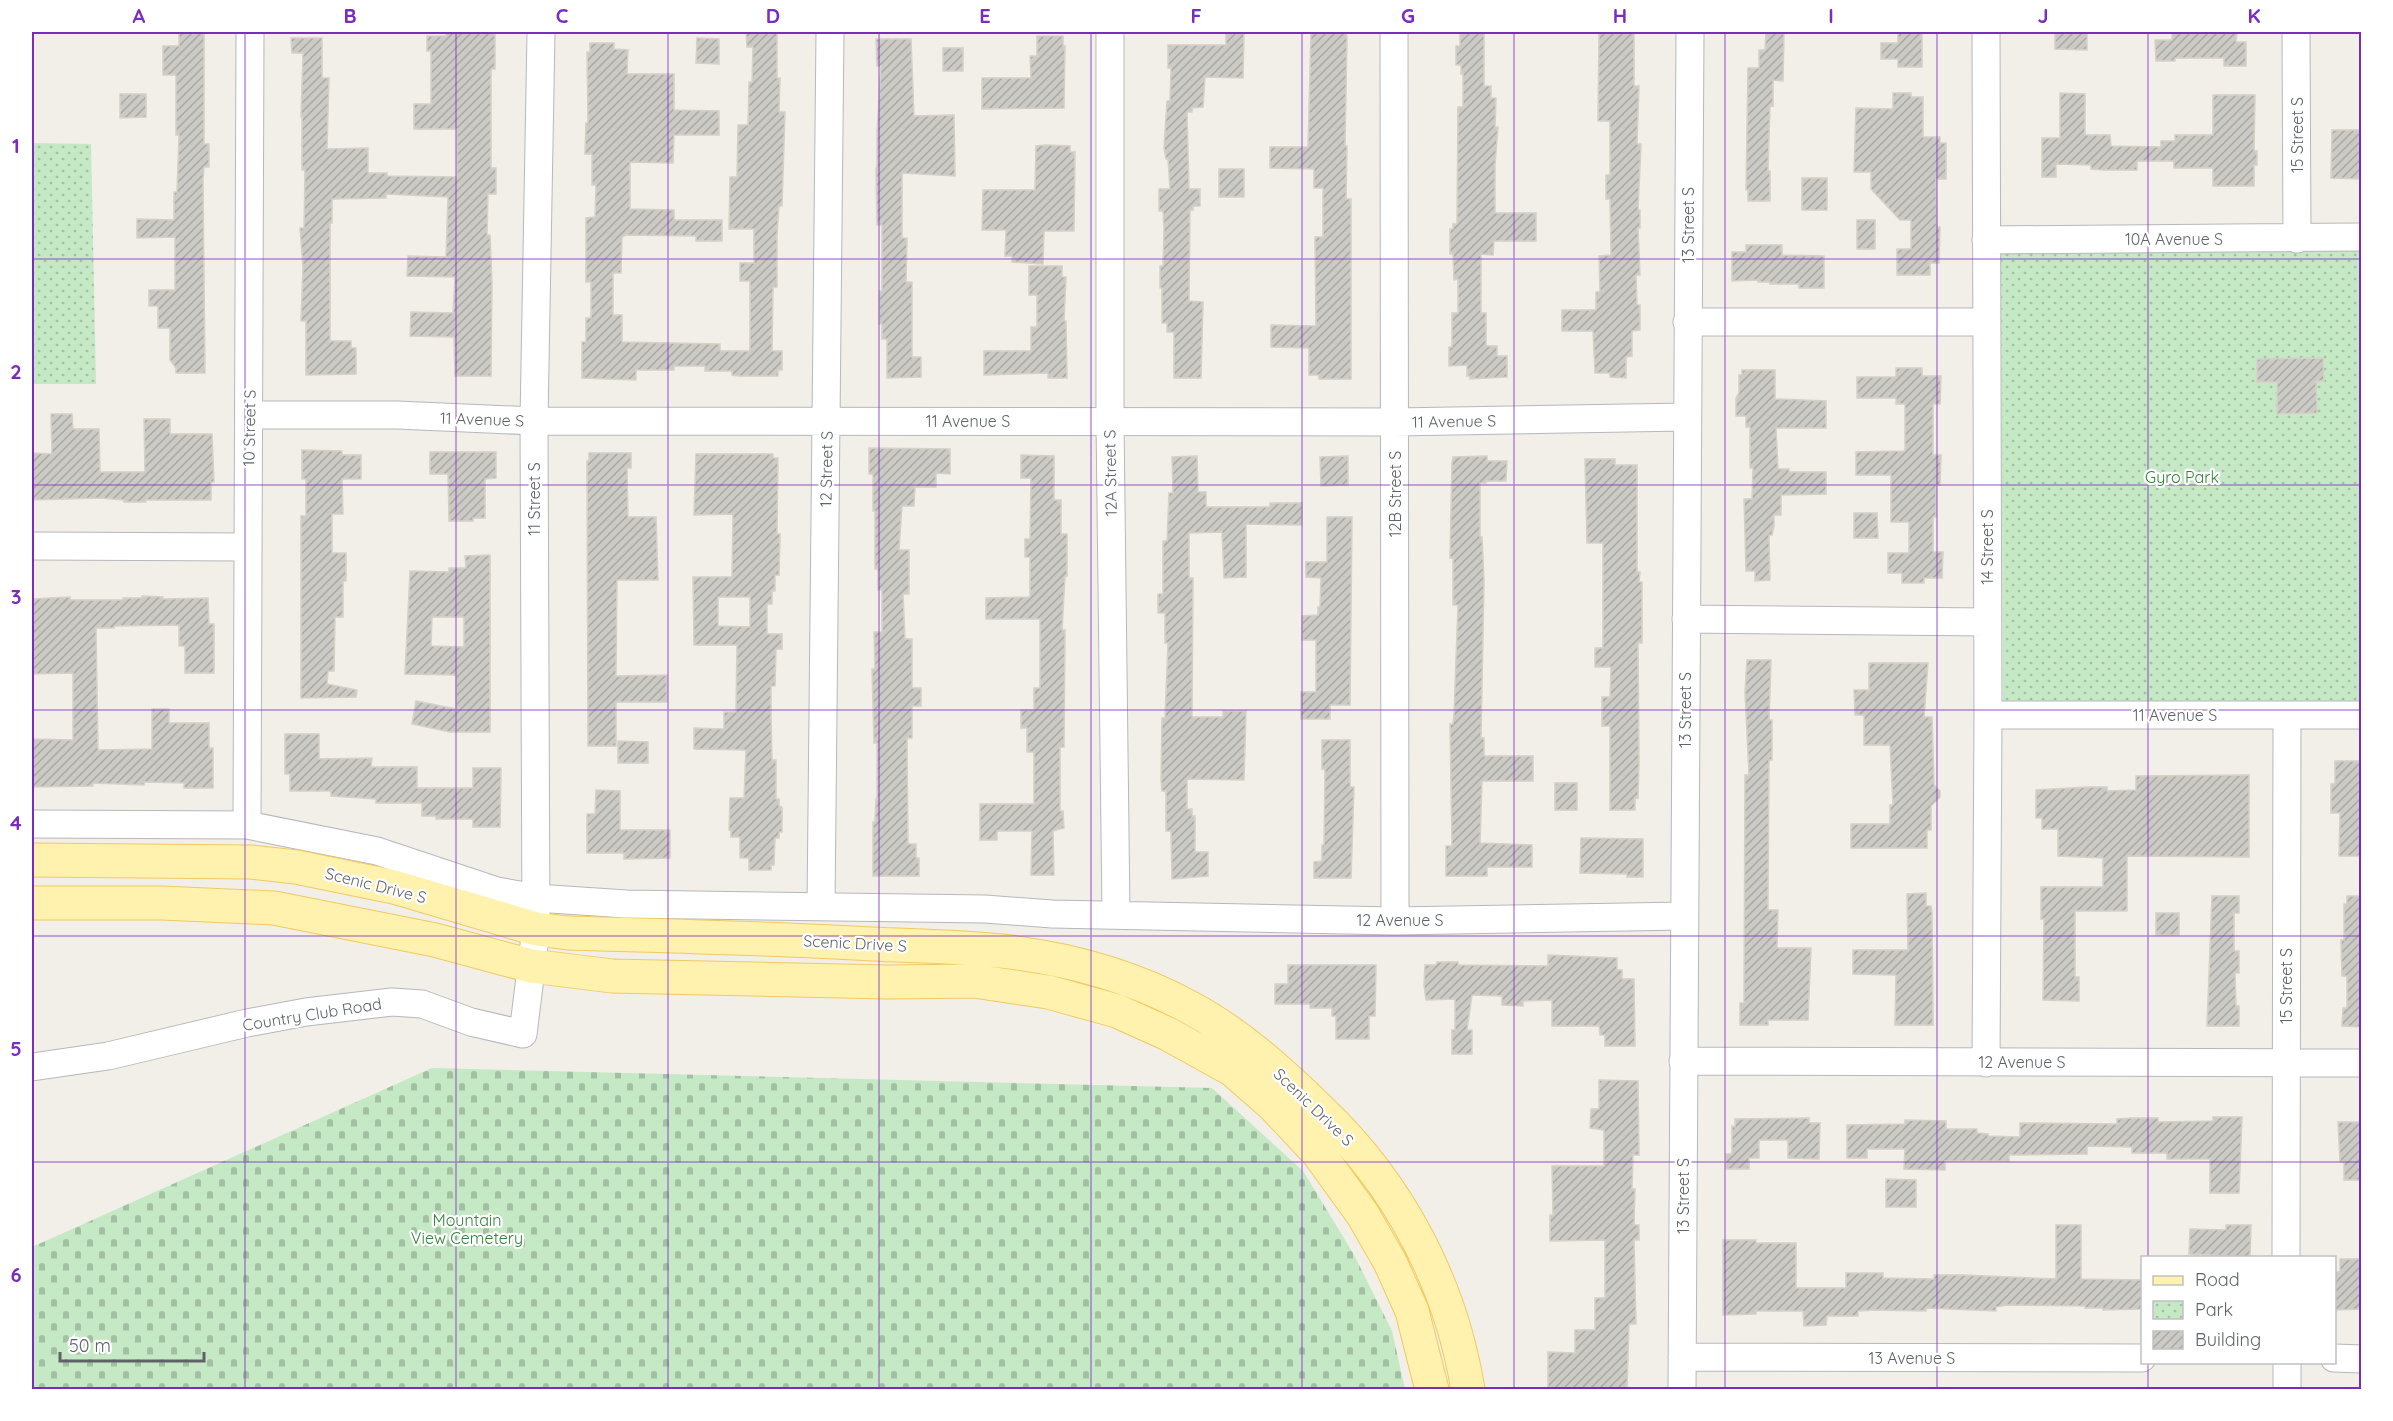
<svg xmlns="http://www.w3.org/2000/svg" width="2393" height="1421" viewBox="0 0 2393 1421" font-family="Quicksand,sans-serif">
<style>
.cemetery{fill:url(#cemetery-stones)}
.park{fill:url(#park-dots)}
.building{fill:url(#building-hatch);stroke:#d6d1c6;stroke-width:1.5;fill-rule:evenodd}
.lines{fill:none;stroke-linecap:round;stroke-linejoin:round}
.minor-casing{stroke:#b5b8bc;stroke-width:29}
.major-casing{stroke:#f2c960;stroke-width:35}
.minor{stroke:#fff;stroke-width:27}
.major{stroke:#fff2af;stroke-width:33}
.grid{fill:none;stroke:#7b2cbf;stroke-width:1.5;stroke-opacity:0.55}
.labels{text-anchor:middle;dominant-baseline:central;stroke-width:4.5;stroke-linejoin:round;paint-order:stroke}
.street-label{font-size:16px;fill:#5f6368;stroke:#fff}
.park-label{font-size:16px;fill:#348238;stroke:#fff}
.neatline{fill:none;stroke:#7b2cbf;stroke-width:2}
.grid-label{font-size:20px;text-anchor:middle;font-weight:bold;fill:#7b2cbf}
</style>
<defs>
<pattern id="cemetery-stones" width="16" height="16" patternUnits="userSpaceOnUse" patternTransform="scale(1.5)"><rect width="16" height="16" fill="#c5e8c5"/><path d="M2 7V4a2 2 0 0 1 4 0v3zM10 15v-3a2 2 0 0 1 4 0v3z" fill="#a3c0a4"/></pattern>
<pattern id="park-dots" width="8" height="8" patternUnits="userSpaceOnUse" patternTransform="scale(1.5)"><rect width="8" height="8" fill="#c5e8c5"/><path d="M2 2h.1M6 6h.1" fill="none" stroke="#a3c0a4" stroke-width="1.8" stroke-linecap="round"/></pattern>
<pattern id="building-hatch" width="6" height="6" patternUnits="userSpaceOnUse" patternTransform="scale(1.5)"><rect width="6" height="6" fill="#cccac5"/><path d="M-1 1l2-2M0 6l6-6M5 7l2-2" fill="none" stroke="#a9a8a4"/></pattern>
</defs>
<rect width="100%" height="100%" fill="#f1efe8"/>
<path class="cemetery" d="M432,1068L1212,1088L1303,1171L1353,1253L1392,1331L1405,1389H32V1247Z"/>
<path class="park" d="M32,143L91,144L96,384H32Z
M2361,245V706H2003L2001,248Z"/>
<path class="building" d="M179,32H204V144H209V167H204L203,180L205,373H176V368L170,360V328H158V306H149V290H175V237L137,238V219L174,220V192H177L179,135H176V75H163V46H179Z
M446,32H495V69H491V168H496V194H488L487,235H490L492,282L491,376H455L454,337L410,336L411,312L453,313L455,277L407,276L408,256L446,257L448,197L386,194V198L332,199V223H330V341H351V348H356V374L306,375V321H301L303,267L300,228H304L305,170H302V117H301L303,53H292L291,38H322V78H329L327,149L368,148V173H387V176L457,177V129H414V104H431V51H427V36H446Z
M746,32H777V78H780L779,112H785L782,206H779L777,235V287H773L772,351H782V370H778V376H739L732,375V371H705V366H674V370H636V380L582,378V342H586V318H591V282H586V218L595,217L596,185H592V154H585L586,123H588L587,52H590V43H614V49L628,50L627,74H674V110L719,111V135H674L673,163L630,162V209L674,210V220H722V241H696V236L626,235L622,237L621,273H613V315H622V342L720,344V351H750V281H740V263H754V229H729L730,177H737L738,125H748L749,82H752L753,47H747Z
M1226,32H1244L1243,78L1205,77L1203,107L1192,108V112H1187L1189,189H1200V206H1193V210H1190L1189,301L1203,302L1201,378H1174V332H1167V323H1162V288H1160V266H1163L1164,230L1163,211H1159V189H1170L1168,159H1166L1164,148L1167,101H1170L1171,68H1168V45H1226Z
M1311,32H1346L1347,38L1345,146H1347L1346,199H1351V379H1319V375H1309V348L1271,347V325L1316,326L1315,237H1323V188H1314V169L1270,168V147H1308Z
M1460,32H1484V86H1491V98H1496L1495,127H1498L1495,165V213H1536V241H1494L1493,255L1481,254V313H1486V346H1497V356H1507V377L1470,379V376H1467V365L1449,366V347H1452V313H1458V279L1454,280L1453,254H1450V229H1453V224H1457L1458,107H1463V74H1461V65H1456V46H1460Z
M1599,32H1634V86H1639L1637,144H1641L1638,210H1640V228H1638L1640,275H1636L1637,305H1640V330L1632,331V356L1626,357V378L1610,377V373H1595L1593,331H1562V310H1596V292H1600L1599,256L1611,255L1610,199H1606V175H1610V121H1598Z
M1766,32H1784L1783,81L1773,80V106L1770,105L1768,171H1770V201H1748V190H1746L1748,68H1759V50H1765Z
M1898,32H1922V67H1898V59H1881V43H1898Z
M2055,32H2087V50L2055,49Z
M2172,32H2237L2236,42H2246V66H2224V58H2175V61H2156L2155,40H2172Z
M1037,36H1063V46H1065L1064,108L982,109V78H1031L1030,56H1037Z
M697,38L719,39V64L696,63Z
M876,39H911L914,116L954,115L955,176L902,173V238H907L906,282H912V357H921V377L887,378V339H882V324H879V291H882V225H877L876,168H877V132L881,66H877Z
M943,48H963V71H943Z
M1893,93H1911V97H1923V137H1940V143H1946V179H1936L1937,227H1940L1939,263H1930V275H1897V249H1911V220H1900L1871,189V172H1854L1856,108L1893,109Z
M2060,93L2085,94V135H2110L2111,146L2161,147V141H2175V135H2213V95H2255L2254,151H2257V165H2254V186H2213V168H2174V161H2137V170H2105L2091,169V165L2056,164V177H2042V138H2060Z
M120,94H146V117L120,118Z
M2332,130H2361V179L2331,178Z
M1046,145L1070,146V152H1075L1074,231H1044L1043,264L1012,262V256H1005L1006,230H982L983,190H1035L1036,146Z
M1219,169H1244V197H1219Z
M1802,178H1827V210H1802Z
M1857,220H1875V249H1857Z
M1746,245H1782V255L1824,256V288H1799V284H1770V282H1758V280L1732,281V252H1746Z
M1029,266H1062V277H1066L1064,321H1066L1067,378H1048V373L984,375V351H1031V327H1037V295H1029Z
M2323,358L2324,381H2316L2317,413L2277,414V382H2257V359Z
M1896,368H1922V376H1941L1940,404H1933V455H1941L1940,485H1936V517H1933V552H1943L1942,578H1924V583H1902V573H1888V553H1909V522H1891V475H1856V452L1905,451V404H1896V398H1857V377H1896Z
M1742,370H1775V399L1826,401V428H1776L1778,469H1789V472H1826V494L1781,495V515H1774V526L1772,535H1769L1770,580L1755,581V571H1746L1744,499H1752L1753,468H1750V427H1746V416H1736V398L1739,393V375H1742Z
M51,414H72L73,429H99L100,472H145L144,419H170V434H212L214,482H211V500H146V502H124V500L100,498L32,500V453L52,454Z
M869,448L950,449V474L936,473V487H915L914,506H902L899,550H909V594H903L905,639H912V688H921V706H912V738H907L908,844H916V858H919V876H873V822H875L876,799H877V743H874L872,669H875L874,632H882V590H878V569H875V511H873V474H869Z
M302,450L342,451V455H361V479H342L343,514H332V553H346V581H343V617H335L334,671H328L327,684L357,690L356,697L301,698V516H306V479H302Z
M430,452H496V478L485,479V518H473V521H449L448,474H430Z
M589,453H631V468H627L628,517H656L658,580H617L616,676L667,675V702H616V746H588L587,461H589Z
M696,454H773V458H778L777,534H780L779,575H775V591H772V604H767V634H782V649H776L775,686H771V716L772,760H776V799H779V806L782,807V832H779V838H775L774,865H771V870H749V858H740V837H731V831L729,830L730,798H744L746,750L694,749V728L724,729V712H736L737,645H694L693,577H732L733,514L694,515ZM718,597H750V627L718,626Z
M1021,455L1054,456V500H1061V534H1067V576H1065L1062,630H1065L1064,747H1060V811H1063L1064,828L1053,831L1054,875H1031L1032,831H997V840H980V804H1034V752H1027V728H1021V710H1034V688H1040V619H986V598L1030,597V557H1025V539H1030L1031,478H1021Z
M1197,456L1198,492H1206V507H1270V503H1302V525L1246,524V577L1224,578L1222,532L1189,533V578H1193L1192,717H1223V711H1246L1244,780L1187,779V809H1192V816H1195V852H1208V876L1172,879L1171,831H1166V791H1162L1161,780L1162,718H1165L1168,643H1165V613H1158V594H1163V541H1167L1169,493H1173L1172,457Z
M1348,456V485L1321,486L1320,457Z
M1487,456V461H1507L1506,481H1486V483H1480V537H1482L1484,581L1481,738H1484V756H1533V781H1482L1480,843L1532,845V867H1487V876H1446V846H1452L1450,724H1453L1454,714L1458,605H1453V557L1450,558L1452,463L1453,457Z
M1585,459H1615V465H1637V572H1640L1639,582H1642V643H1638L1639,763L1638,798L1635,797V810H1610V726H1602V697H1610L1611,667H1595V648H1603V543H1587Z
M1854,513H1877L1878,538H1854Z
M1327,517H1352L1350,705H1330V719H1301V692H1316V640H1302V616L1318,615V607H1320L1321,578L1306,577V562H1327Z
M490,555V732H450L412,724L416,701L456,709V675L405,674L410,571L449,572V568H466L465,556ZM432,617H464V647L431,646Z
M142,596L163,597V599L208,598L209,624H214V673H185V646H179V625L115,626L114,628H96L98,750L152,749V709H169V723H209V748H213V788H184V783L144,782V785L93,783V786L32,787V739L73,740V673L32,674V599L70,597V600H123V598H142Z
M1747,660H1771L1769,720H1772V760H1769L1768,910H1778L1777,948H1811L1808,1020H1768V1025H1740V1003H1744L1745,775H1749L1745,692Z
M1869,663H1928L1924,717H1932L1934,785L1940,791V797L1931,806V830H1927V848H1851V824H1890V805H1893L1890,745H1864V715H1855L1854,690H1869Z
M285,734H319V759L372,758L371,767H417V788H473V768H501L500,827H473V819H436V816H422V803H376V799L331,796V791H290V774H285Z
M1322,740H1350V787H1354L1351,878H1314V862L1322,861V845H1324L1325,769H1322Z
M618,741L648,742V763H618Z
M2335,761H2361V856H2339L2340,813H2331V784H2335Z
M2249,775V857L2127,856V911H2075V977H2079V1001L2043,1000L2044,919H2041V887H2103V858L2058,856V829H2042V818H2036V790L2088,787H2107V791L2136,790V776Z
M1555,783H1577V810H1555Z
M596,790L620,791V830H670V858L624,859V853H587V814H595Z
M1581,838L1643,839V877H1627V874L1580,873Z
M1926,893V906H1931L1932,913L1933,1025H1895L1896,975L1853,974V950H1908L1907,894Z
M2212,896H2239V913H2234V951H2239V973H2235L2236,1006H2239V1026H2207Z
M2347,896H2361V1027L2342,1026L2343,1008H2347V976H2342L2341,940H2344V904H2347Z
M2156,913H2179V935H2156Z
M1548,955L1617,958V970H1622V979H1634L1635,1046H1605V1035H1600L1599,1026H1552V1000L1523,1001V1006L1502,1005V996L1472,995L1467,1030H1472V1054H1452V1030H1455V999L1426,1000L1424,985L1425,965H1436L1437,962H1458V965L1548,966Z
M1288,965H1376L1375,1016H1369V1039H1336V1016H1332V1008H1310V1004H1275V984H1288Z
M1599,1080L1638,1081L1639,1155H1633L1632,1189H1635L1634,1225H1639V1240H1634L1636,1324H1629L1627,1389H1548V1352L1575,1353V1330H1595V1298H1605V1240L1550,1241V1215H1553L1552,1166H1604V1130L1590,1128L1591,1109H1599Z
M2213,1117H2242L2239,1193H2210V1159H2167V1153H2132V1147L2087,1146V1154L2009,1155V1161H1945V1170L1904,1169L1905,1149H1867V1158H1847V1125L1905,1124V1120L1946,1121V1129H1977V1133L1988,1134V1136L2020,1137V1123L2117,1124V1119L2132,1118H2158V1122L2213,1121Z
M1809,1118V1123H1820L1819,1159L1788,1158V1140H1759V1158H1749V1169H1726V1154H1732V1126L1735,1127V1119Z
M2338,1122H2361V1180H2344V1162H2340Z
M1886,1179L1916,1180V1207H1886Z
M2056,1225H2081V1279L2142,1280V1309L2103,1310V1308H2085V1306L2006,1305L1996,1307V1311L1926,1308V1311L1876,1310L1858,1311V1316H1827L1826,1325L1804,1326L1803,1311H1756V1314L1723,1315V1240H1756V1243H1796V1288H1846V1273H1883V1278L1934,1279V1275H1963L2056,1279Z
M2226,1225H2251L2250,1257L2189,1254L2190,1229L2226,1230Z
M2340,1259H2361V1309L2334,1310V1272H2340Z"/>
<g class="lines">
<defs>
<path id="minor" d="M1110,32V422L1116,915
M1394,32L1395,921
M1986,32L1988,715L1986,1063
M2296,32L2297,239
M1986,240L2362,237
M1687,322H1986
M249,415H397L534,421L1395,422L1686,417
M32,546L247,547
M1686,619L1987,622
M1988,715H2362
M32,824L247,825L377,851L497,891L536,898L626,904L985,909L1052,914L1395,921L1684,916
M247,825L250,32
M821,907L830,32
M1683,1061L2362,1063
M32,1067L108,1056L247,1023L306,1012L392,1002L422,1004L471,1022L523,1034L536,929L534,421L541,32
M2286,1258L2287,715
M1682,1357L2142,1358
M2334,1358L2362,1359
M1682,1390L1690,32
M2287,1390V1362"/>
<path id="major" d="M32,860L250,862L296,867L394,887L536,929L568,933C669,936 770,938 872,944C914,946 958,946 1001,951C1065,958 1132,976 1189,1007C1238,1033 1281,1072 1321,1111C1399,1185 1451,1284 1468,1390
M32,903H162L274,908L435,940L531,966L612,976L887,982L974,981L1048,992L1117,1011L1168,1034L1233,1070L1273,1105L1319,1154L1363,1215L1390,1262L1412,1311L1432,1390"/>
</defs>
<use href="#minor" class="minor-casing"/>
<use href="#major" class="major-casing"/>
<use href="#minor" class="minor"/>
<use href="#major" class="major"/>
</g>
<path class="grid" d="M245,32V1390M456,32V1390M668,32V1390M879,32V1390M1091,32V1390M1302,32V1390M1514,32V1390M1725,32V1390M1937,32V1390M2148,32V1258M32,259H2362M32,485H2362M32,710H2362M32,936H2362M32,1162H2362M2148,1362V1390"/>
<g class="labels">
<g class="street-label">
<text transform="translate(2297 135) rotate(-90)">15 Street S</text>
<text transform="translate(1688 225) rotate(-90)">13 Street S</text>
<text x="2174" y="239">10A Avenue S</text>
<text transform="translate(482 419) rotate(2)">11 Avenue S</text>
<text x="968" y="421">11 Avenue S</text>
<text transform="translate(1454 421) rotate(-1)">11 Avenue S</text>
<text transform="translate(249 428) rotate(-89)">10 Street S</text>
<text transform="translate(826 469) rotate(-89)">12 Street S</text>
<text transform="translate(1110 473) rotate(-91)">12A Street S</text>
<text transform="translate(1395 494) rotate(-90)">12B Street S</text>
<text transform="translate(534 499) rotate(-90)">11 Street S</text>
<text transform="translate(1987 547) rotate(-90)">14 Street S</text>
<text transform="translate(1685 710) rotate(-90)">13 Street S</text>
<text x="2175" y="715">11 Avenue S</text>
<text transform="translate(376 885) rotate(14)">Scenic Drive S</text>
<text x="1400" y="920">12 Avenue S</text>
<text transform="translate(855 943) rotate(3)">Scenic Drive S</text>
<text transform="translate(2286 986) rotate(-90)">15 Street S</text>
<text transform="translate(312 1014) rotate(-9)">Country Club Road</text>
<text x="2022" y="1062">12 Avenue S</text>
<text transform="translate(1314 1107) rotate(44)">Scenic Drive S</text>
<text transform="translate(1683 1196) rotate(-90)">13 Street S</text>
<text x="1912" y="1358">13 Avenue S</text>
</g>
<g class="park-label">
<text x="2182" y="477">Gyro Park</text>
<text x="467" y="1220">Mountain<tspan x="467" dy="18">View Cemetery</tspan></text>
</g>
</g>
<rect width="2393" height="1421" fill="none" stroke="#ffffff" stroke-width="66"/>
<rect x="2141" y="1256" width="195" height="108" fill="#ffffff" stroke="#bfc1c3" stroke-width="1.5"/>
<rect x="2153" y="1276" width="30" height="9" fill="#fff2af" stroke="#bfc1c3" stroke-width="1.5"/>
<text x="2195" y="1286" font-size="18" fill="#5f6368">Road</text>
<rect x="2153" y="1301" width="30" height="18" fill="url(#park-dots)" stroke="#bfc1c3" stroke-width="1.5"/>
<text x="2195" y="1316" font-size="18" fill="#5f6368">Park</text>
<rect x="2153" y="1331" width="30" height="18" fill="url(#building-hatch)" stroke="#bfc1c3" stroke-width="1.5"/>
<text x="2195" y="1346" font-size="18" fill="#5f6368">Building</text>
<path d="M60 1352v9h144v-9" fill="none" stroke="#5f6368" stroke-width="3"/>
<text x="69" y="1352" font-size="18" fill="#5f6368" stroke="#ffffff" stroke-width="4.5" paint-order="stroke">50 m</text>
<rect x="33" y="33" width="2327" height="1355" class="neatline"/>
<g class="grid-label">
<text x="139" y="23">A</text>
<text x="350" y="23">B</text>
<text x="562" y="23">C</text>
<text x="773" y="23">D</text>
<text x="985" y="23">E</text>
<text x="1196" y="23">F</text>
<text x="1408" y="23">G</text>
<text x="1620" y="23">H</text>
<text x="1831" y="23">I</text>
<text x="2043" y="23">J</text>
<text x="2254" y="23">K</text>
<text x="16" y="153">1</text>
<text x="16" y="379">2</text>
<text x="16" y="604">3</text>
<text x="16" y="830">4</text>
<text x="16" y="1056">5</text>
<text x="16" y="1282">6</text>
</g>
</svg>
